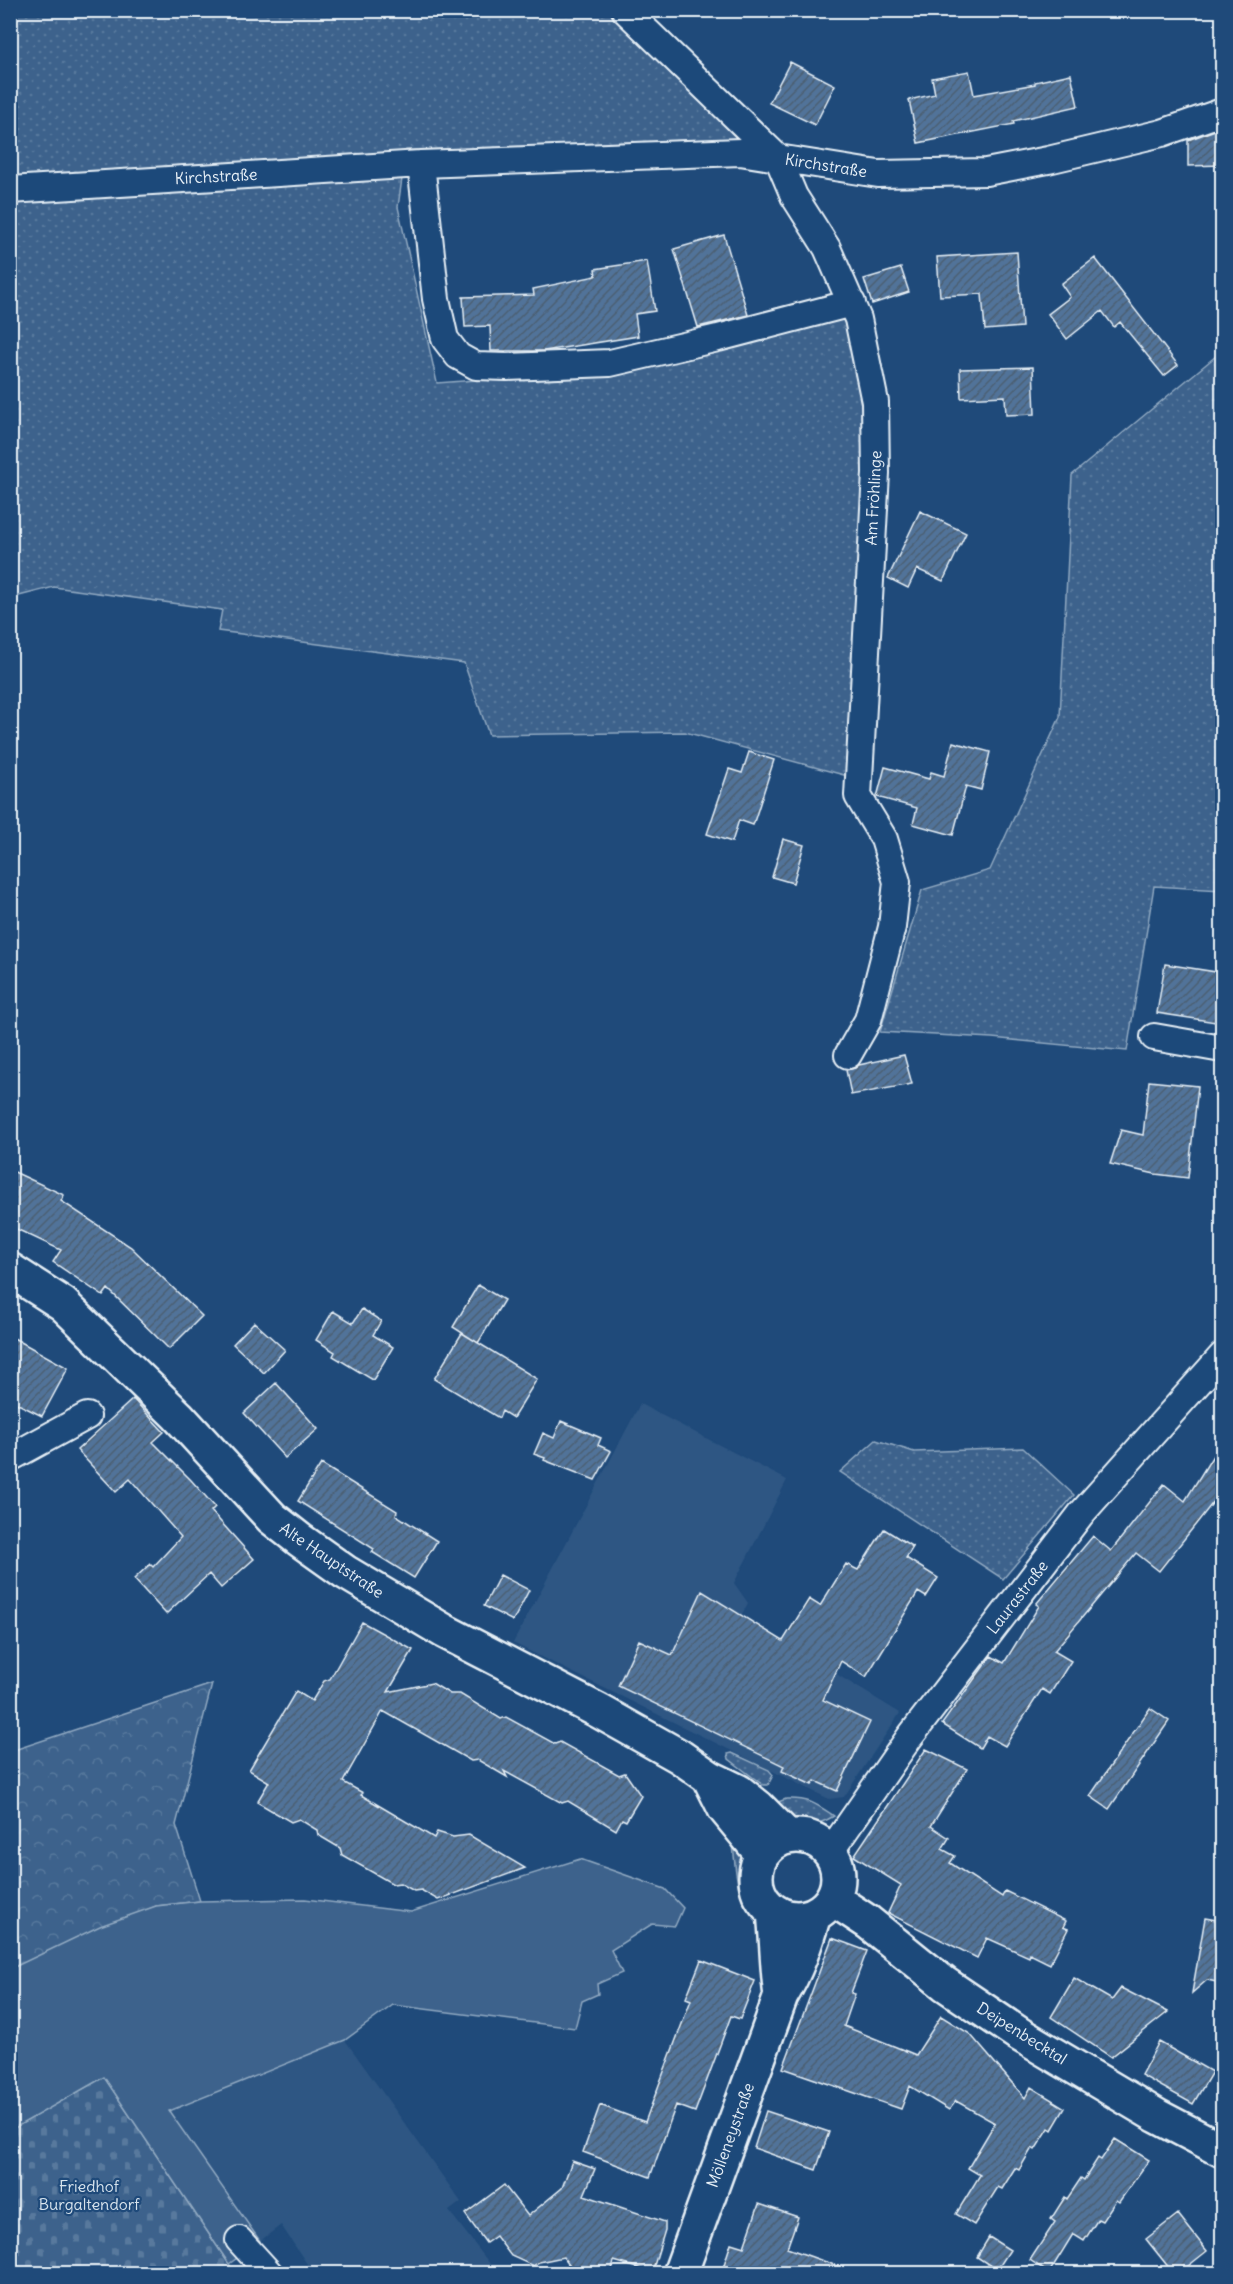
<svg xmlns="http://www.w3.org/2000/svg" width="1233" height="2284" viewBox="0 0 1233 2284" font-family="Delius,sans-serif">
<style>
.built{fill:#2e5683}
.grass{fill:url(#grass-dots);stroke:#92aac2;stroke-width:1.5}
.forest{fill:url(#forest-crowns);stroke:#92aac2;stroke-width:1.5}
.cemetery{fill:url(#cemetery-stones);stroke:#92aac2;stroke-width:1.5}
.park{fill:#3c628c;stroke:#92aac2;stroke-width:1.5}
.building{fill:url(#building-hatch);stroke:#e8f1f8;stroke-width:1.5}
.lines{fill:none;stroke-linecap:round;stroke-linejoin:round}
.street-casing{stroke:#e8f1f8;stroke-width:30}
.secondary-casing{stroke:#e8f1f8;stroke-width:38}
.street{stroke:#1f4a7a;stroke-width:26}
.secondary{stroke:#1f4a7a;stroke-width:33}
.labels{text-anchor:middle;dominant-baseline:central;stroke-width:4.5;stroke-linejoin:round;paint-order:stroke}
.street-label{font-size:16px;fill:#e8f1f8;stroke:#1f4a7a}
.park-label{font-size:16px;fill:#d7e3ed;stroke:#1f4a7a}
</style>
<defs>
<pattern id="grass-dots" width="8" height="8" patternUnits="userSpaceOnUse" patternTransform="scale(1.5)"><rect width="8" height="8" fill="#3c628c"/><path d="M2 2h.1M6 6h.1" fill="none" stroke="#58799d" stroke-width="1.8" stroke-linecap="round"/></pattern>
<pattern id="forest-crowns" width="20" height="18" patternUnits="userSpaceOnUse" patternTransform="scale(1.5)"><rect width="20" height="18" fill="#3c628c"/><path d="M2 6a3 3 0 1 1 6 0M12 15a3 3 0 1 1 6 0" fill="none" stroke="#58799d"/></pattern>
<pattern id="cemetery-stones" width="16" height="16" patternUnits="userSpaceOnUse" patternTransform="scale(1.5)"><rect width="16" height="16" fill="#3c628c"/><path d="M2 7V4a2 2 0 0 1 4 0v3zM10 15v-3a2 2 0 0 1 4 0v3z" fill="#58799d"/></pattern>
<pattern id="building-hatch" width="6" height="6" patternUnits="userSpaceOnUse" patternTransform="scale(1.5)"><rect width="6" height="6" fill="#517399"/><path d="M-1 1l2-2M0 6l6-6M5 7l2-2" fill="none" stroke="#4c5e72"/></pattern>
</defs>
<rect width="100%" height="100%" fill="#1f4a7a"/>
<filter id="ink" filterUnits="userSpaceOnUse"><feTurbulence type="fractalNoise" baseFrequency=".0167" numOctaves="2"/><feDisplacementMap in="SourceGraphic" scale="12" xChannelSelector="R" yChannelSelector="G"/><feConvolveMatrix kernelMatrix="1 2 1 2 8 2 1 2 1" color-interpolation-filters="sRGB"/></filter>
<g filter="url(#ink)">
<path class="built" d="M640,1404L787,1480L734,1583L748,1603L741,1616L900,1713L844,1797L829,1799L513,1643Z
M345,2040L461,2202L449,2211L497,2273H313L281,2225L260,2241L168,2111Z"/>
<path class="grass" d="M10,11H615L740,142L406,150L398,207L437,383L608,370L849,309L870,401L855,778L685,732L489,735L464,663L218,631L222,610L54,587L11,598Z
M1222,351V890L1154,886L1127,1051L992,1038L880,1032L922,890L990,870L1060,717L1072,475Z
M876,1440L914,1452L1023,1448L1074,1495L1003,1579L840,1472Z
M732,1753L769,1770L773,1775L768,1785H763L729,1759L728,1754Z
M786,1799C809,1798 816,1804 834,1816C808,1832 793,1824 773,1804Z
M735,1840L743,1846L746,1890L762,1916L765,1926C735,1902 737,1881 733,1845Z"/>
<path class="forest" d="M212,1684L176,1825L200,1901L156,1906L11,1969V1751Z"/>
<path class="cemetery" d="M104,2077L229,2264L235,2273H11L10,2130Z"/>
<path class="park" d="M580,1859L665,1889L683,1908L675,1926L652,1924L611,1950L622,1973L597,1984L598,1994L582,2001L575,2028L393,2005L345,2040L169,2111L260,2241L229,2264L104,2077L11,2130L10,1969L100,1926L156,1906L200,1901L305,1899L411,1912Z"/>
<path class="building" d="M790,62L835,85L815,125L769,103Z
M969,71L974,95L1035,84V82L1071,74L1078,106L1013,121L1014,124L918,143L909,100L935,94L932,78Z
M1215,130H1222V165L1188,166V140Z
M724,235L748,315L698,327L674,249Z
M1017,252L1022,327L985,330L982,294L940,296L937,257Z
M1095,258L1178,365L1164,376L1120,322L1114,327L1102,311L1067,339L1048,314L1070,297L1061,284Z
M647,261L655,311L635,314L638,336L544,351H491L490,326L465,327L463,297L534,295L533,289L596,276L595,269Z
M901,268L909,292L872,304L864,279Z
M1033,367L1035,414L1006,415L1005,396L961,398L960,369Z
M920,511L966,533L943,581L917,569L908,588L888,578Z
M953,742L990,752L981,790L966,786L953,835L913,824L917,808L877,797L885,767L929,779L931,772L944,776Z
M749,752L774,760L753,825L739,820L732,842L707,834L729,769L742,773Z
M783,839L804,845L793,883L772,877Z
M1165,964L1222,973V1023L1157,1013Z
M904,1055L912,1084L851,1095L846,1070L855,1068L859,1065Z
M1149,1081L1198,1086L1188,1178L1155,1174L1110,1164L1121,1130L1143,1135Z
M10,1170L64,1195L61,1201L131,1247L202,1316L169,1349L108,1289L103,1296L53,1262L61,1250L10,1226Z
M478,1285L504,1300L478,1343L453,1327Z
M362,1309L381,1321L373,1335L393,1347L373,1380L333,1356L335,1352L316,1340L333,1311L353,1323Z
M254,1322L285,1350L264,1373L233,1344Z
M462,1333L537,1379L513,1418L502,1411L499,1418L434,1379Z
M10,1336L68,1368L42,1416L10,1400Z
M276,1383L318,1429L285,1458L244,1413Z
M133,1399L164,1432L153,1442L191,1480L215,1507L211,1511L254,1559L221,1588L209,1574L166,1614L134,1579L150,1564L153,1567L181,1537L130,1479L116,1492L77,1450Z
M561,1421L601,1438L598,1445L611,1451L595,1480L544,1460L545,1458L534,1454L543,1433L554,1438Z
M1222,1441V1491L1159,1571L1136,1553L1054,1651L1071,1661L1050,1694L1042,1689L1005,1746L987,1736L980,1748L942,1724L991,1656L1004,1663L1039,1606L1036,1604L1093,1536L1111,1551L1164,1484L1185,1501Z
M321,1464L397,1511L396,1515L437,1541L414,1578L372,1552L374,1549L298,1501Z
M884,1529L913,1547L906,1558L938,1578L926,1597L918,1592L866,1677L841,1661L823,1700L870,1722L837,1791L815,1781L812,1785L782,1771L784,1766L618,1686L639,1640L672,1655L702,1591L783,1641L809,1599L820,1606L846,1564L858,1570Z
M500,1575L529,1590L513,1621L484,1606Z
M362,1622L413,1650L388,1692L432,1683L450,1694H460L501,1719L506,1717L555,1744L560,1742L619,1775L625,1773L641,1796L626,1821L622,1819L616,1830L568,1801L562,1803L504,1771L507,1777L478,1760L471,1761L383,1711L343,1782L363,1793L361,1795L434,1838L437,1832L453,1837L469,1835L525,1868L438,1900L421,1890L414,1891L400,1883L393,1884L342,1855L340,1848L318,1835L317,1830L299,1819L291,1822L257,1802L269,1782L249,1770L296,1691L312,1701L324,1681L330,1679Z
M1150,1708L1169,1721L1109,1809L1090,1796Z
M926,1749L967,1769L931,1826L949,1838L942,1849L955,1856L950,1863L1002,1897L1005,1891L1066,1921L1063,1927L1068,1929L1050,1964L1030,1954L1029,1957L987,1938L977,1958L888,1913L901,1885L854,1856Z
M1205,1918L1222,1921V1983L1207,1980L1192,1993Z
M832,1938L867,1951L851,1993L855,1994L844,2026L916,2055L941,2016L970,2034L1025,2098L1031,2087L1065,2108L1052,2130L1049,2128L1035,2150L1032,2148L1019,2170L1015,2168L1002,2189L998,2187L974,2225L956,2214L980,2175L968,2168L995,2123L956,2101L949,2110L910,2086L901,2109L783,2068Z
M701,1960L755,1981L740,2019L731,2016L695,2112L676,2105L650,2177L583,2152L600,2105L645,2122L691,2000L686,1998Z
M1074,1978L1112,2000L1121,1988L1168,2012L1111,2057L1051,2017Z
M1159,2042L1212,2072L1193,2104L1141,2075Z
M766,2111L829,2132L816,2170L754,2148Z
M1115,2139L1149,2160L1119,2202L1116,2200L1102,2221L1098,2219L1084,2241L1073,2234L1049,2273L1030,2260L1055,2222L1051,2219L1065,2197L1067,2199L1081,2178L1084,2180L1098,2158L1101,2160Z
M572,2161L595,2169L584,2195L665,2222V2230L652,2272L614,2261L611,2274H576L563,2257L539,2262L533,2266L511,2256L496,2236L486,2243L465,2214L504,2185L528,2216L562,2188Z
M759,2204L798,2217L787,2248L851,2271L850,2274H721L731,2243L744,2247Z
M1178,2214L1207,2251L1178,2274H1174L1146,2239Z
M989,2237L1010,2250L997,2270L977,2257Z"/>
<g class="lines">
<defs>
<path id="street" d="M625,10L778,158L794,196L827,248L858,319L875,402L876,473L858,796L884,839L897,882L892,927L868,1020L848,1055
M421,164L436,299L445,339L458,356L476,366L507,367L610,363L718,338L852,303
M10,190L421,164L740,152L878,174L986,172L1048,160L1162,133L1222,112
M1154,1037L1222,1049
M10,1458L87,1416
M830,1852L909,1738L1081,1514L1222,1356
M239,2240L270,2274"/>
<path id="secondary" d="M10,1270L63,1304L178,1416L272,1518L300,1540L345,1572L444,1631L599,1711L679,1756L709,1777L738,1791L758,1807L787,1836
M709,1777L725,1809L762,1854
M756 1877a41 41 0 1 1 82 0a41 41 0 1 1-82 0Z
M833,1899L868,1922L945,1984L1019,2034L1157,2116L1222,2150
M774,1912C777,1940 777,1968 781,1996
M680,2274L781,1996C797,1970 805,1945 814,1915"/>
</defs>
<use href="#street" class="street-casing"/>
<use href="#secondary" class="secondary-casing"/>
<use href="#street" class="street"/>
<use href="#secondary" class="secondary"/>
</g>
</g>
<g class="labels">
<g class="street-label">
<text transform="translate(826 165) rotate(9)">Kirchstraße</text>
<text transform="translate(216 176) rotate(-3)">Kirchstraße</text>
<text transform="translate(873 498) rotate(-87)">Am Fröhlinge</text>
<text transform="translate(332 1560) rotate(34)">Alte Hauptstraße</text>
<text transform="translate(1017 1597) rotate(-52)">Laurastraße</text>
<text transform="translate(1022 2033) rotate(32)">Deipenbecktal</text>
<text transform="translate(730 2135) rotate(-70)">Mölleneystraße</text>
</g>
<g class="park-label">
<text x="89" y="2186">Friedhof<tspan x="89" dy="18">Burgaltendorf</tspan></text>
</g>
</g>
<rect width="1233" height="2284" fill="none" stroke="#1f4a7a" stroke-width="36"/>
<rect x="18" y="18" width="1197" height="2248" fill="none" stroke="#e8f1f8" stroke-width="2" filter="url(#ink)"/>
</svg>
